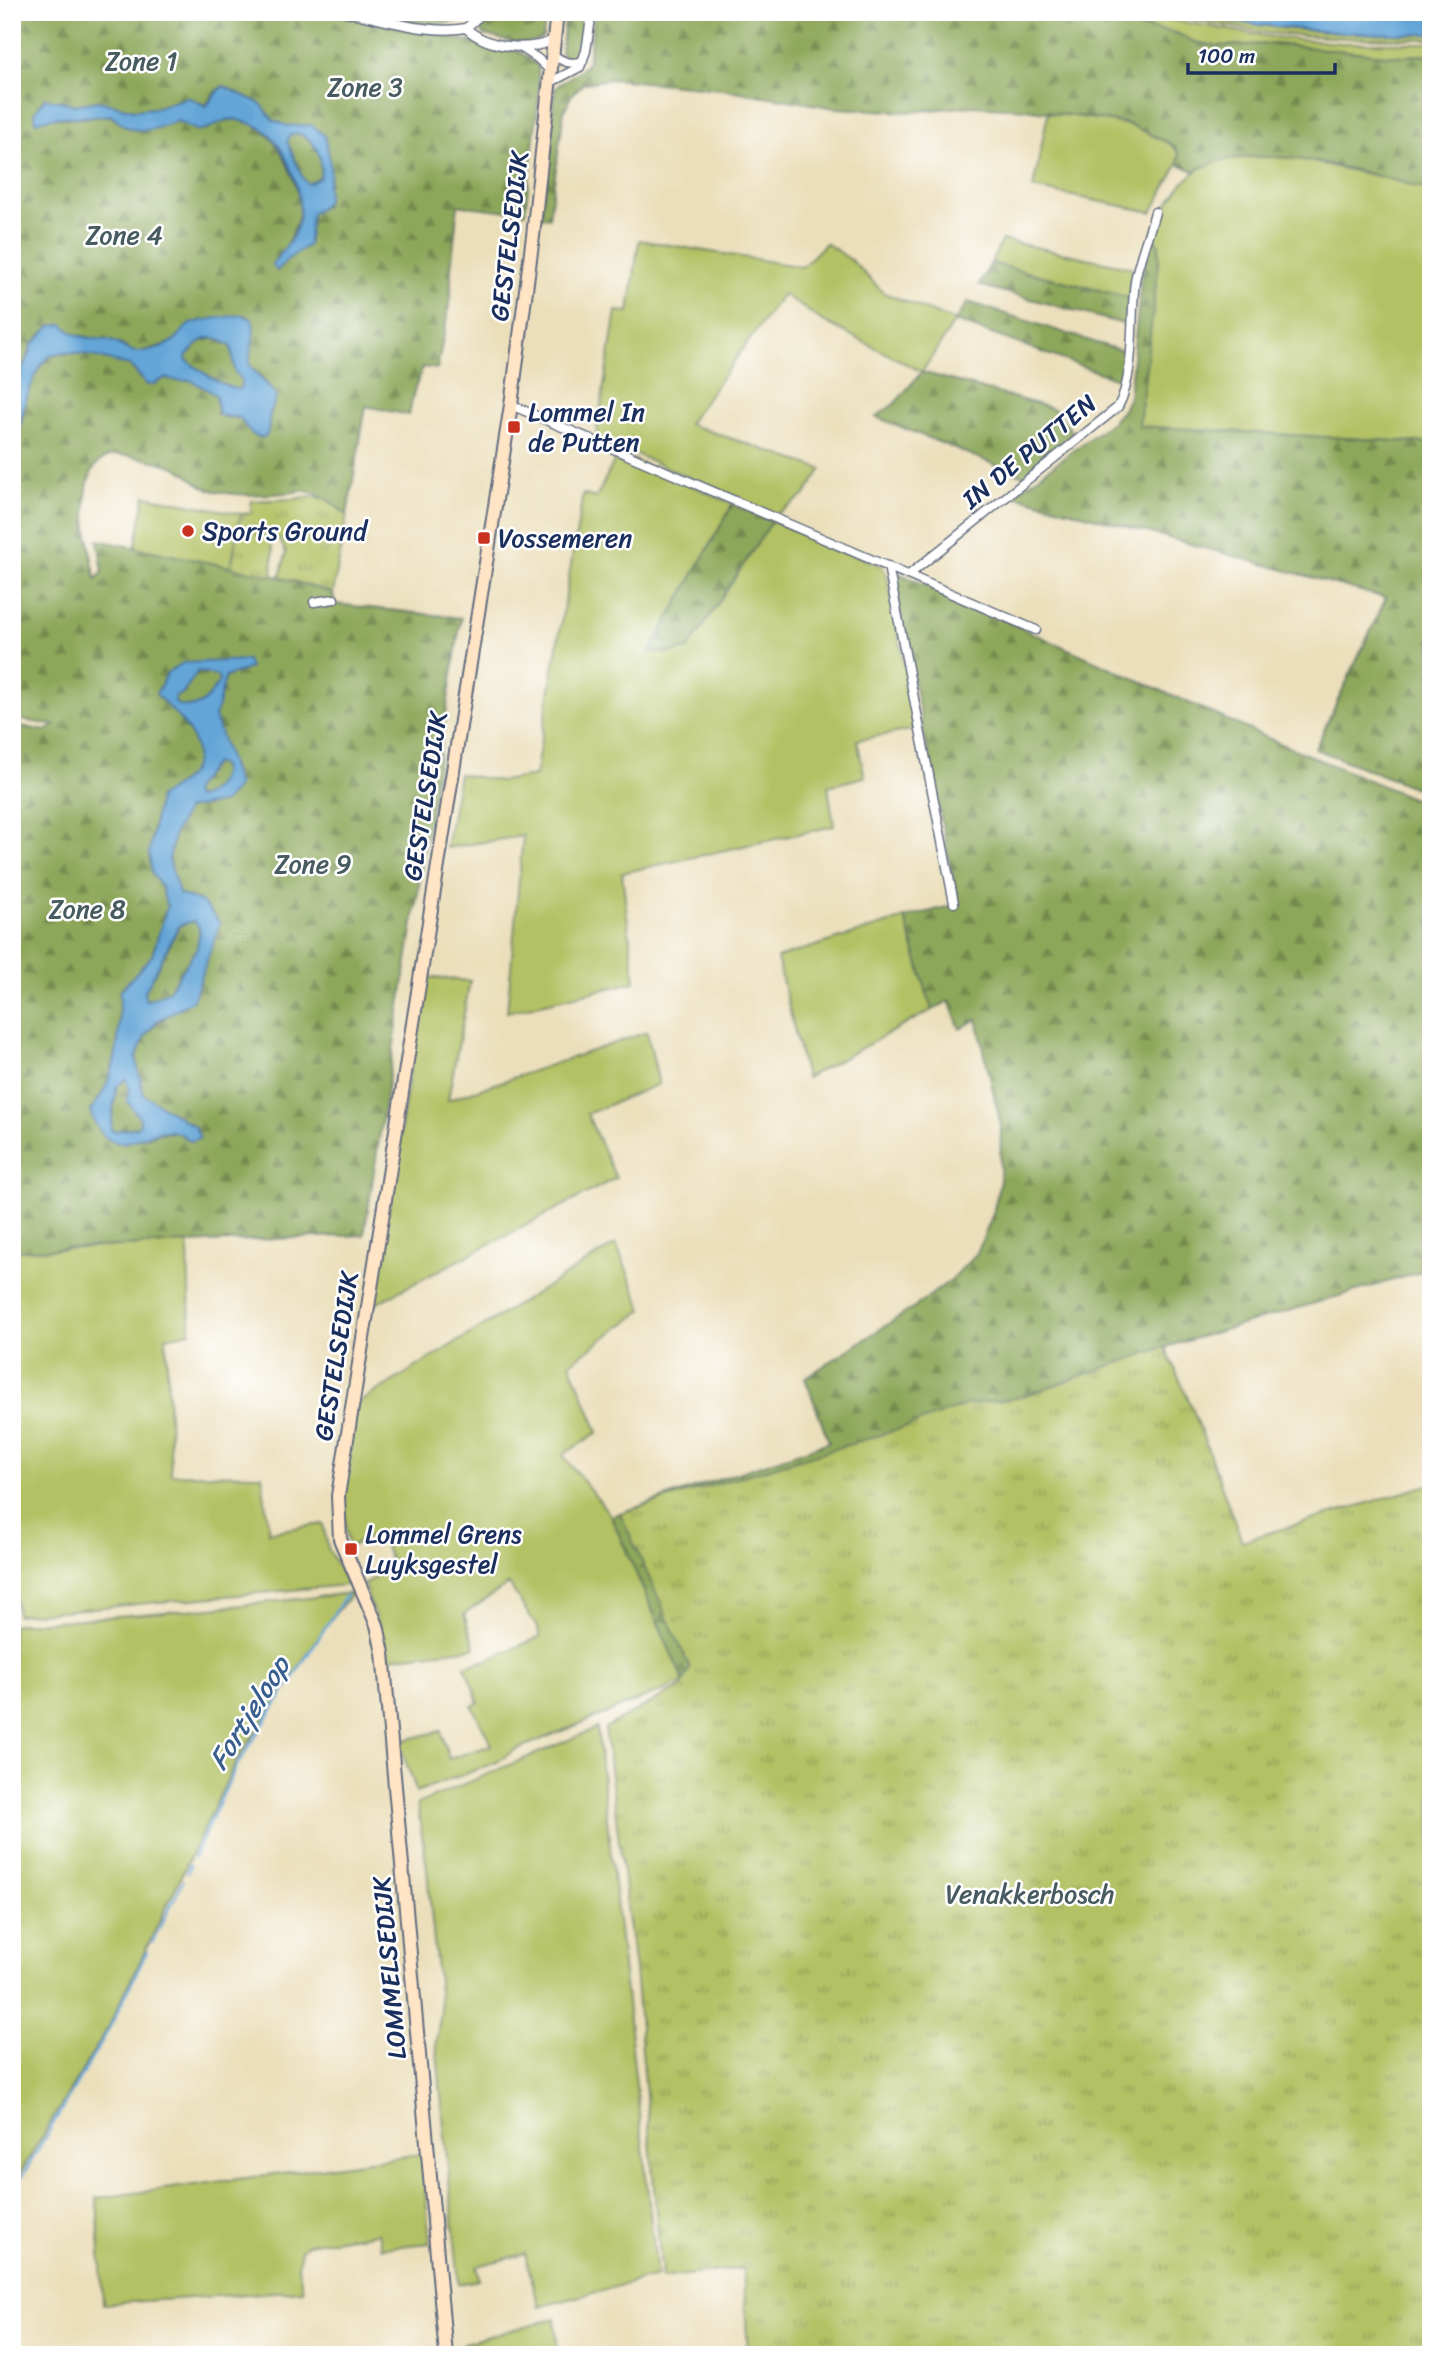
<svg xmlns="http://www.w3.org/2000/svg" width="1443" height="2367" viewBox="0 0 1443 2367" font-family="Sriracha,sans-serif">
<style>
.green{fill:#b2c164;stroke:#667861;stroke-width:2}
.forest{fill:url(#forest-firs);stroke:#546b5c;stroke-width:2;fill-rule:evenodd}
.park{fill:url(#park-tufts);stroke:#667861;stroke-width:2}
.water{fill:#63a5d7;stroke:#3f6a9a;stroke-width:2;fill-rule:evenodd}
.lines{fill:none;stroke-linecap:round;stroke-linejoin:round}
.stream{stroke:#63a5d7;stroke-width:2.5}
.minor-casing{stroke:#646d7f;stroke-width:11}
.secondary-casing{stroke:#646d7f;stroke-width:16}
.minor{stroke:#fff;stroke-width:8}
.secondary{stroke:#ffe4c6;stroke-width:12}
.poi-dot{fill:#c8321e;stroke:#fff;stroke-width:2.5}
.labels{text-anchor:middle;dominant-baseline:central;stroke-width:5;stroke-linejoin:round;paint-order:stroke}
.park-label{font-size:26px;fill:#485b60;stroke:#fff}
.street-label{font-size:26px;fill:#1b2f5e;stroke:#fff}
.poi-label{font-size:26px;fill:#1b2f5e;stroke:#fff;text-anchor:start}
.water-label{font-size:28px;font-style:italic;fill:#385e8e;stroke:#fff}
</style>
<defs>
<pattern id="forest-firs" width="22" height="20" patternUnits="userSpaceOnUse" patternTransform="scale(1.75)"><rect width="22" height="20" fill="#8da75a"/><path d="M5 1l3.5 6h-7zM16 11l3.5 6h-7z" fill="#72884e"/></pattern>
<pattern id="park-tufts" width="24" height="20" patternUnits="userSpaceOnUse" patternTransform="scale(1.75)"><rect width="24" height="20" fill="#b2c164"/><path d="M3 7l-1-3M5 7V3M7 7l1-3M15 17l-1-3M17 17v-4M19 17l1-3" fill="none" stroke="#909d56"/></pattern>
</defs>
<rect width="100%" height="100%" fill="#fff"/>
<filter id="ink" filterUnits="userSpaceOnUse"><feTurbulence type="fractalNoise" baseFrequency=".0143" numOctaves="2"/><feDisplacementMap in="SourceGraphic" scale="14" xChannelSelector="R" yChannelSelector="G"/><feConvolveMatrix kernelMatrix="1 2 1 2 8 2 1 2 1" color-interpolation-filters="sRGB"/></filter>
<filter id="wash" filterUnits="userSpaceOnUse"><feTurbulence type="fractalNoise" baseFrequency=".00686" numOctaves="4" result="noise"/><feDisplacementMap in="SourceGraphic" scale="28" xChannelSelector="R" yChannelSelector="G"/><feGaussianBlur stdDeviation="1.57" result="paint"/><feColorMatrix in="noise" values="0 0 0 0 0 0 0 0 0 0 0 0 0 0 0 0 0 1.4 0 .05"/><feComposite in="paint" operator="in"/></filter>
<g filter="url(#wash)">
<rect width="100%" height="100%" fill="#ebdfbb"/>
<path class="green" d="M1025,12H1124L1272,37L1340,43H1431V55L1394,56L1275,44L1217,46L1194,42L1176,33L1120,23L1090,24Z
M1150,12C1193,12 1236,23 1279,28C1329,33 1380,35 1431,34V39L1345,38L1268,33Z
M1048,113C1083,118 1159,121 1179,154L1178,164L1152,212L1033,188Z
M1251,157H1289L1391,179L1431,191V443L1138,427L1159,259V245L1152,236C1165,206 1184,170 1217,161C1228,158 1240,158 1251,157Z
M639,240L802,267L826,243L851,260L884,293L955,321L922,372L821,320L783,294L688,424L822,469L804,496L775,515L596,437L616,311L629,312Z
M1002,240L1133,268L1130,298L991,263Z
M618,453L733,504L650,652L688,648L772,521L882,566L887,575L917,729L857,740L865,777L828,786L834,826L622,873L635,982L507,1012L523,836L446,848L459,774L501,781L535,776L583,494L596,498Z
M145,496L241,514L231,567L135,549Z
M905,918L932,1010L806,1078L777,958Z
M425,977L470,981L448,1100L647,1032L659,1084L587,1114L616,1178L373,1305Z
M188,1243L190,1332L166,1337L171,1474L262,1475L269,1532L323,1524L328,1548L347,1585L17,1615L12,1554V1251Z
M616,1244L643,1310L570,1363L598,1432L563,1455L611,1516L684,1682L515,1750L497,1762L416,1792C413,1774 402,1760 400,1741L441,1731L449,1759L492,1745L472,1706L479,1703L465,1666L484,1661L540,1637L538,1629L509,1584L464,1614L475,1648L389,1658L364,1585L392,1564L379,1532L349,1547C338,1499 349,1452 356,1404Z
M352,1593L328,1623L238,1758L109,2026L12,2186V1625L234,1606Z
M597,1728L657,2276L539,2307L525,2254L477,2266L479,2280L459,2284L436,2042L441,2012L426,1861L417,1804Z
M422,2154L430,2243L381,2248L378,2233L307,2244L301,2249L298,2267L303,2290L103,2304L97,2198Z
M555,2318L558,2355H465L464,2343Z"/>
<path class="forest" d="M12,12H321L518,51L538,65L539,95L525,213L458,205L451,269V298L437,369L423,367L414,391L409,415L366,406L347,515C335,505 322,494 306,491C299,490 291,493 284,493C262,495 231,497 209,489C196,485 186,471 173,466C160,462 122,452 110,456C70,467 90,551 96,579L103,572L98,540L280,577L333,593L335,604L461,618L364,1235L12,1251V724L45,731L55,725L12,719V474C22,447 21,357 60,354C70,353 83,353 93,355C106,357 117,363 130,365L143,381L154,384L165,378L179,381L191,380L216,395L218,412L224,417L241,418L244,426L259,437L262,438L276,398L273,390L250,366L249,353L253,341L243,315L193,323L171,343L140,352H134L118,343L77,335L68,331L65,326C58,327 48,328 43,333C29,345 21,373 12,390ZM223,86L261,104L273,120L288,126L311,125L330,183L327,186L326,205L312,213L308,245L288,259C288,254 287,247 288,243C292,230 300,222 300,207C300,196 296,186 292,176C278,137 249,103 207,129L177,121L166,124L127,127L109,115C86,119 58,121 35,112L41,106L61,100L75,105L98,101L134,110L155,108L188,97L206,106L213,94ZM183,663L249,668L225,677L215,717L237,786L224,802L187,809L174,834L169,860L179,894L202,902L193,1000C170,1014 143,1027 137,1056C134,1067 141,1083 142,1094L195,1127L191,1141L176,1132L162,1133L124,1143L90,1111C119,1076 120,1035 120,991L152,956L167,907L161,886L152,873L159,798C169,790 183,783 190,774C211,745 175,713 157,694Z
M370,12H475C444,35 405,19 370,12Z
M489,12H546L543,37C527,49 503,39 484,35L480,29V22Z
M566,12H587L582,51L572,60L566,59L561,53Z
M595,12H1025L1090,24L1120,23L1176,33L1194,42L1217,46L1275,44L1394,56L1431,55V191C1368,173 1284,146 1219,161C1211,163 1202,168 1194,171L1178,164L1179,154L1173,145L1126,123L1024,109L972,106L910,112L836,108L722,89L612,79L584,83L572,94L564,111L549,218L541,217L555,89C564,77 581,75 588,61Z
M298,133C318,141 323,158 320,178L307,184L303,180L287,140L290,135Z
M1152,236L1159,245V259L1139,426L1431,443V794L1315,749L1386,598L1013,495L1113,421L1123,410L1129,397L1141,279Z
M991,263L1130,298L1127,325L979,285Z
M968,302L1125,352L1123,381L955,321Z
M216,338L231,346L235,372L242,380L241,388L238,391C227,389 194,367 186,359V356L201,341Z
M922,372L1055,409L1075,436L1026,477L876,417L894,404Z
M733,504L772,521L688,649L669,653L650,652Z
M896,572L1272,740L1431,806V1269L1166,1347L1188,1427L684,1682L611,1516L829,1442L805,1378L916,1306L952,1279L977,1253L993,1214L1000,1180L1001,1126L977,1019L960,1029L949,1001L932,1010L905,918L958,904L892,573Z
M198,671L218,676L219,682C206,700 203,711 178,705L174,700L175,696L182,694Z
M215,763L222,766C225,781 211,796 196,798L193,792L195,788Z
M194,921L200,929L197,948L168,992L146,1001L144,993L180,925Z
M127,1079L129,1087L127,1100L141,1120L138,1127L115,1131L111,1130C111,1120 115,1097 117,1086Z"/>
<path class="park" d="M310,496L326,499L347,515L333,593L280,577L286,553L280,540L268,534L273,551L272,576L231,567L241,514L251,513V501L294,499Z
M1165,1347L1193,1410L1242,1541L1431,1484V2355H748L743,2268L662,2278L635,1970L605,1728L682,1686L690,1668L620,1513L897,1430L966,1405L1017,1398Z"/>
<path class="water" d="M1178,12H1431V34C1346,36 1262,28 1178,12Z
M223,86L261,104L273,120L288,126L311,125L325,136C328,152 334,171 327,186C329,202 326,205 312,213L308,245L288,259L277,271L272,264C282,252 294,239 298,223C306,198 286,145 264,130C257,125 247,122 238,120C221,116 211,132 197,130C191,129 183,123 177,121C162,126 144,135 128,127C122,124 116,118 109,115C85,119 59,113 36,122L35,112L45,98L75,105L98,101L134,110L155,108L188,97L206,106ZM298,133C318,141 323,158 320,178L308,184L303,179L287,141L290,135Z
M243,315L252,319C258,336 247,350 250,366L276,395C276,404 269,410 269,418C268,426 270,429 266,436C252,441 246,426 240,418L219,415L216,395L191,380L179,381L165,378L154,384L147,385L130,365C105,361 81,349 55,354C38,358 25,400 22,415C17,436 20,452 12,474V390L30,354L31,346L51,326L63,324C73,338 90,338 106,340C118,341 126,352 137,352C148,353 169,346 177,338C181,334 184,328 189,325C197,320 231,316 243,315ZM207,338H216L231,346L235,372L242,380L240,389C229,391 195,368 186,359V356L201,341Z
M247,660L250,668L225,677L215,717L238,786L224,802L187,809L174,834L169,860L179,894L202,902L220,923L193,1000L157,1021L145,1036L136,1058L143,1094L195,1127L200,1138L191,1141C186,1138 181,1134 176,1132C142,1123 113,1173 90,1111C119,1077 120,1034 120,991L152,956L167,907L161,886L152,873L149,853L159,797C169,790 183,783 190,774C211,745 175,713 156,694L168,672L183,663ZM198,671L218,676L219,682C206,700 203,711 178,705L174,700L175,696L182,694ZM215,763L222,766C225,781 211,796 196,798L193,793L195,788ZM194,921L200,929L197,948L168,992L146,1001L144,993L179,925ZM126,1079L129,1087L127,1100L141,1120L138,1127L115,1131L111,1130C111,1120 115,1097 117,1086Z"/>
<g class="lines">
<path class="stream" d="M194,1857L236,1767L346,1595
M187,1873L190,1865
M152,1943L183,1881
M12,2193L108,2031L147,1952"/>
</g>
</g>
<g filter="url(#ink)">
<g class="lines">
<defs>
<path id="minor" d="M346,12C385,19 427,35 466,28C487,48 528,52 554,40
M466,28L484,12
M520,47L537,58L551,71
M553,55C564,62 570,65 583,61
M549,83L580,67L586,51L592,12
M511,405L1036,630
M888,566L954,903
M910,574L1118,407C1136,373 1130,319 1135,281C1139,258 1149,235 1155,212
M314,602L334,599"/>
<path id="secondary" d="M446,2355L383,1653L377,1625L340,1539L338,1496L511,405L533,236L557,12"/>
</defs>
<use href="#minor" class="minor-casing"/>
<use href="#secondary" class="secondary-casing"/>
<use href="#minor" class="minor"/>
<use href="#secondary" class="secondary"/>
</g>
</g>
<g class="poi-dot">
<rect x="507" y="420" width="14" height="14" rx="3.5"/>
<circle cx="188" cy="531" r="7"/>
<rect x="477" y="531" width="14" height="14" rx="3.5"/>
<rect x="344" y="1542" width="14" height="14" rx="3.5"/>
</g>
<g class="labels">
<g class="park-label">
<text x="141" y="61">Zone 1</text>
<text x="365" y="87">Zone 3</text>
<text x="124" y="235">Zone 4</text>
<text x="313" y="864">Zone 9</text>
<text x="87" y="909">Zone 8</text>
<text x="1030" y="1894">Venakkerbosch</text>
</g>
<g class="street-label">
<text transform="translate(509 236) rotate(-83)">GESTELSEDIJK</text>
<text transform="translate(1029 451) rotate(-39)">IN DE PUTTEN</text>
<text transform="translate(425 796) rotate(-81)">GESTELSEDIJK</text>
<text transform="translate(336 1356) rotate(-81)">GESTELSEDIJK</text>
<text transform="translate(389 1968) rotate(-95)">LOMMELSEDIJK</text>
</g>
<g class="poi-label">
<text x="528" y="412">Lommel In<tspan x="528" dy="30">de Putten</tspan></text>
<text x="202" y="531">Sports Ground</text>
<text x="498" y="538">Vossemeren</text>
<text x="365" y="1534">Lommel Grens<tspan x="365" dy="30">Luyksgestel</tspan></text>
</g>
<g class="water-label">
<text transform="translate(249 1713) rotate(-58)">Fortjeloop</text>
</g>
</g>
<rect width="1443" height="2367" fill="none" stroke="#fff" stroke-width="42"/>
<path d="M1188 63v10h147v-10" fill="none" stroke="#1b2f5e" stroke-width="3.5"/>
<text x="1198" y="63" font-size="21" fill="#1b2f5e" stroke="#ffffff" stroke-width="5" paint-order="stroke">100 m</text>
</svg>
